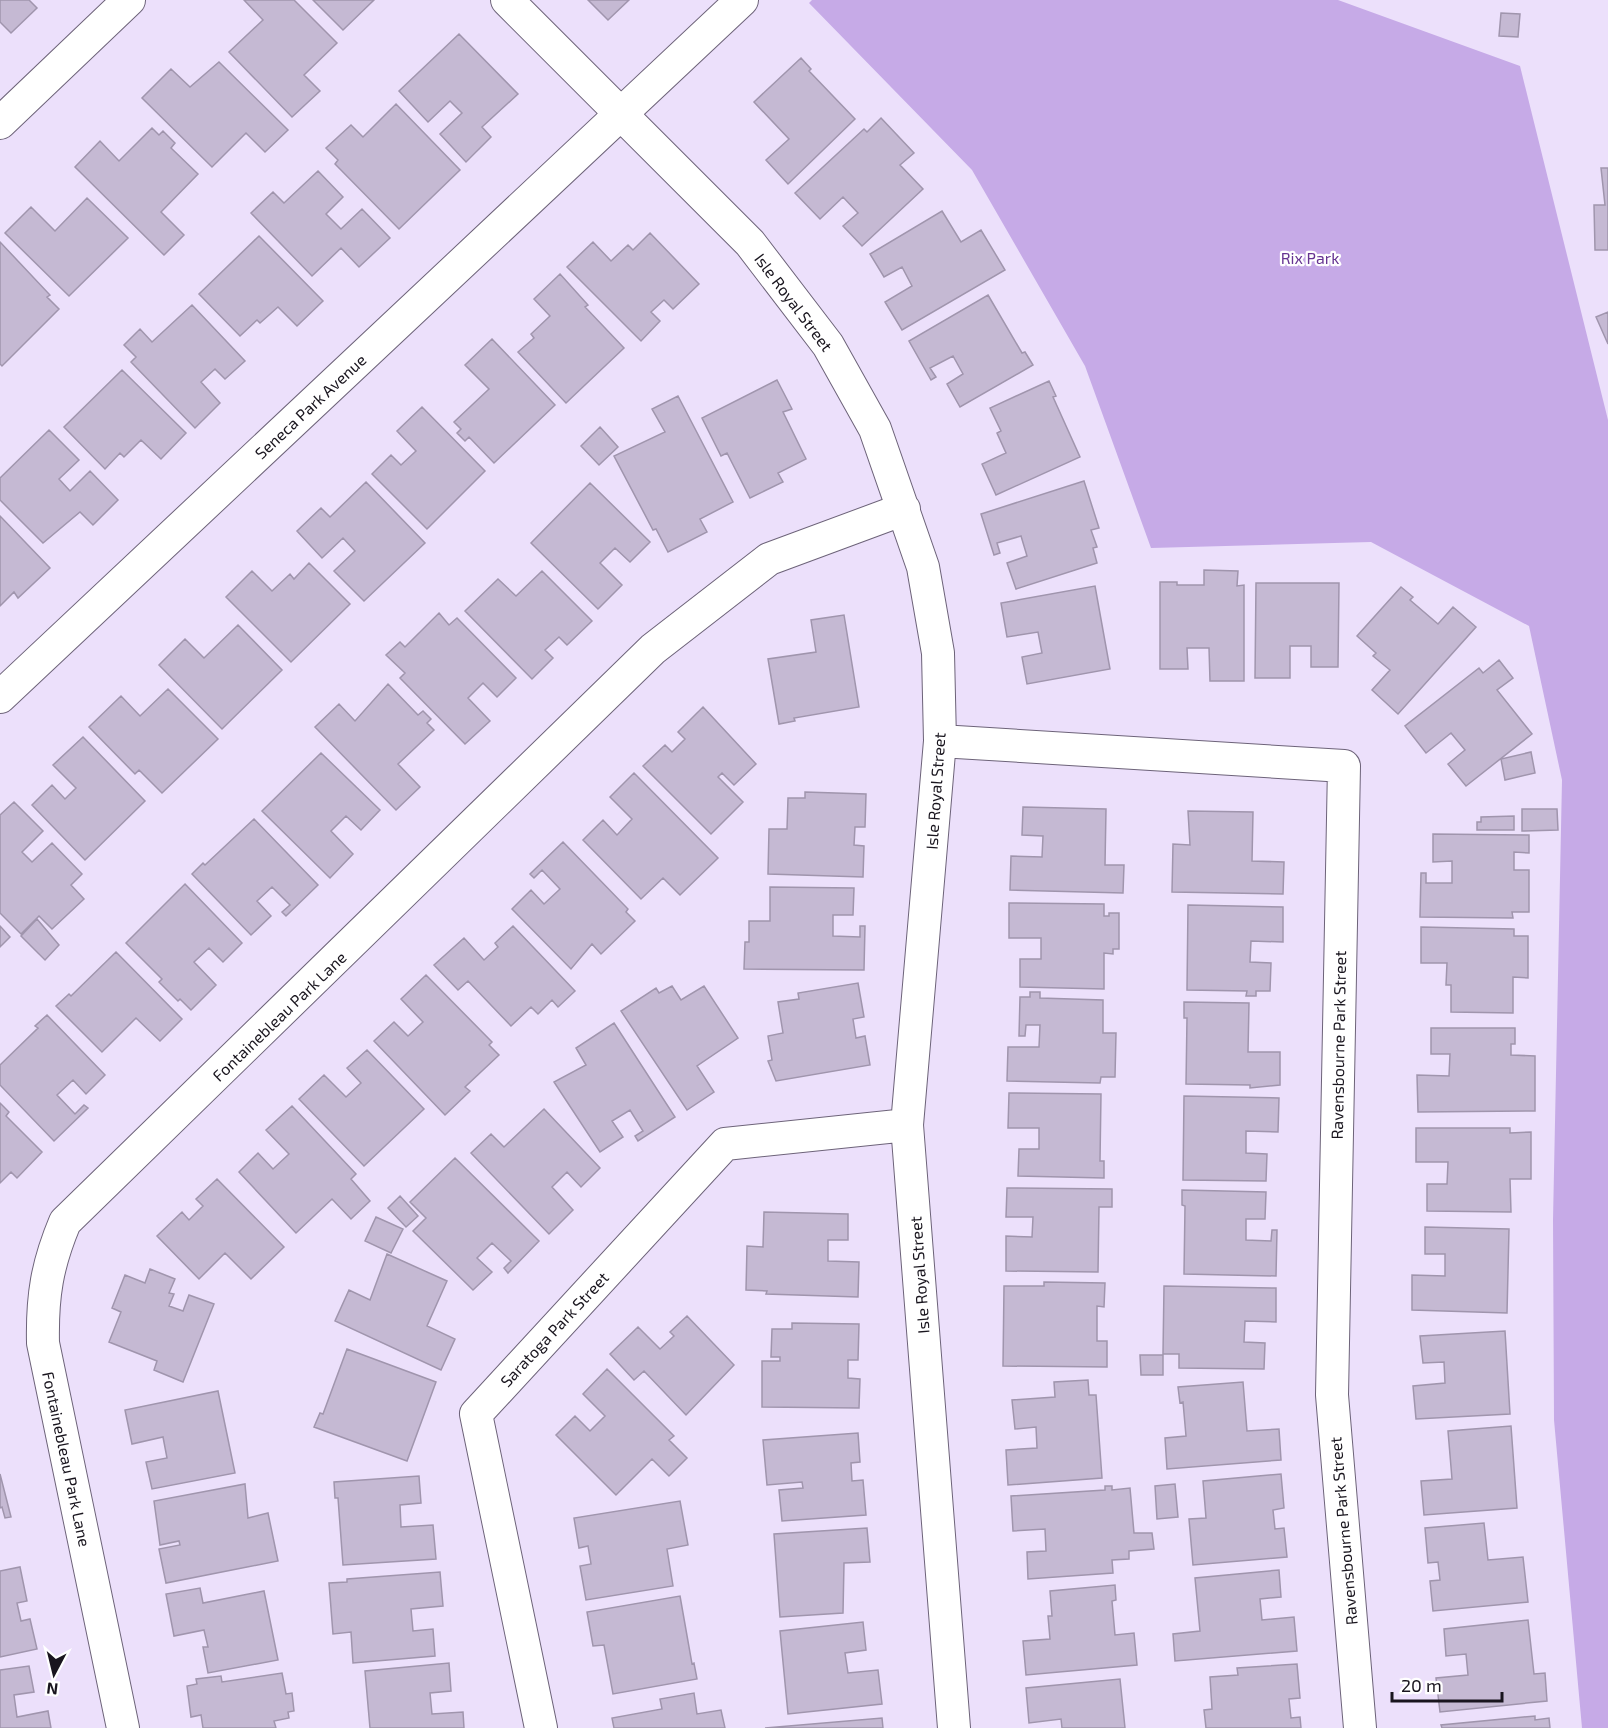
<svg xmlns="http://www.w3.org/2000/svg" width="1608" height="1728" viewBox="0 0 1608 1728" font-family="'Exo 2',sans-serif">
<style>
.green{fill:#c6aae7}
.building{fill:#c5b9d3;stroke:#a095ad;stroke-width:1.5}
.lines{fill:none;stroke-linecap:round;stroke-linejoin:round}
.street-casing{stroke:#6d6379;stroke-width:34}
.street{stroke:#fff;stroke-width:32}
.labels{text-anchor:middle;dominant-baseline:central;stroke-width:4.5;stroke-linejoin:round;paint-order:stroke}
.park-label{font-size:16px;fill:#663491;stroke:#fff}
.street-label{font-size:16px;fill:#19151e;stroke:#fff}
</style>
<rect width="100%" height="100%" fill="#ece0fb"/>
<path class="green" d="M812,0H1338L1520,66L1608,420V1728H1582L1554,1420L1553,1220L1562,780L1529,626L1371,542L1151,548L1085,366L972,170L809,3Z"/>
<path class="building" d="M0,0H29L37,8L11,33L0,22Z
M244,0H294L337,43L304,75L320,91L292,117L229,52L263,20Z
M313,0H374L343,30Z
M588,0H629L608,20Z
M1501,13L1520,14L1518,37L1499,36Z
M459,34L518,94L482,127L491,137L466,162L440,134L462,113L450,101L428,122L399,91Z
M801,58L811,69L809,71L855,119L788,184L766,160L789,139L754,102Z
M219,62L288,130L265,152L246,133L212,167L142,98L171,69L190,87Z
M396,104L460,170L399,229L335,164L338,160L326,148L351,125L363,137Z
M881,118L914,153L900,165L923,189L862,246L843,226L858,213L843,197L820,219L795,193L864,129L867,132Z
M152,128L159,135L163,131L175,143L171,148L198,174L161,212L184,235L164,255L75,167L100,141L119,161Z
M1601,168H1608V250H1595L1594,205H1605Z
M318,171L343,197L326,214L341,229L362,209L390,238L359,267L341,248L312,276L251,213L273,192L284,203Z
M87,198L128,238L69,296L5,233L31,207L55,231Z
M942,211L961,242L981,230L1005,270L902,330L885,302L912,286L902,267L884,277L870,254Z
M650,233L699,284L673,309L664,300L651,312L660,321L641,341L567,267L593,242L611,261L628,245L633,250Z
M259,236L323,301L297,326L278,307L260,323L257,320L240,336L199,294Z
M0,242L50,295L47,297L59,309L2,366L0,364Z
M560,274L588,305L585,307L624,348L566,403L518,352L534,338L531,334L550,316L534,299Z
M988,295L1022,353L1025,352L1033,365L960,407L947,384L963,374L953,356L930,368L936,377L931,380L909,341Z
M192,305L245,361L225,379L215,369L201,382L220,403L195,428L131,362L136,357L124,345L140,329L152,342Z
M1608,312V344L1596,317Z
M492,339L555,405L494,463L469,437L465,441L457,433L461,429L454,422L489,389L465,365Z
M122,370L186,433L161,459L141,440L124,457L120,453L105,469L64,427Z
M777,380L792,409L783,412L806,459L778,473L783,482L750,498L727,453L721,456L702,418Z
M1049,381L1056,396L1053,397L1080,457L996,495L982,464L1006,453L997,433L1001,431L990,408Z
M678,396L733,502L700,519L707,532L668,552L656,529L653,530L614,456L665,432L652,409Z
M422,407L485,471L427,529L372,474L391,455L401,465L416,451L397,431Z
M600,427L618,447L599,465L581,446Z
M49,430L79,460L59,479L70,491L90,471L118,500L93,525L80,512L43,543L0,500V478Z
M1084,481L1099,528L1091,530L1097,547L1093,548L1097,563L1016,589L1007,563L1027,556L1021,536L997,543L1000,553L994,555L981,514Z
M366,482L425,543L364,601L334,571L355,551L343,538L322,558L297,531L321,508L330,517Z
M590,483L650,542L630,562L615,548L600,563L622,585L598,609L531,543Z
M0,516L50,568L18,598L14,592L0,606Z
M309,563L350,604L291,662L226,597L252,571L272,591L290,574L294,579Z
M1204,570L1238,571L1237,586L1244,585V681H1210L1209,648H1187L1188,669H1160V582H1177V585H1204Z
M542,571L592,621L567,645L559,637L545,650L553,658L532,679L465,611L498,579L516,596Z
M1256,583H1339L1338,667H1311V646H1290V678H1255Z
M1095,586L1110,669L1027,684L1022,657L1042,653L1038,632L1007,637L1001,603Z
M1401,587L1413,597L1410,600L1438,624L1453,607L1476,627L1398,714L1372,690L1390,670L1373,656L1376,653L1357,636Z
M439,613L449,625L457,618L516,678L497,697L483,683L468,698L490,721L465,744L400,678L405,673L386,655L400,642L405,647Z
M844,615L859,707L794,718L795,721L779,724L768,659L816,652L811,620Z
M238,625L282,670L222,729L159,665L185,639L204,658Z
M1499,660L1513,678L1497,690L1532,734L1466,786L1448,764L1465,750L1451,733L1426,753L1405,726L1479,668L1483,673Z
M388,684L418,715L423,711L431,719L427,723L434,730L398,764L420,787L396,810L315,727L339,704L355,721Z
M168,689L218,739L162,793L139,770L135,774L89,727L121,696L140,716Z
M703,707L756,764L734,785L722,773L718,777L743,802L711,834L643,766L665,745L672,752L685,739L678,732Z
M83,737L145,801L85,860L32,805L52,785L65,799L76,788L53,765Z
M1531,752L1535,773L1505,780L1501,759Z
M321,753L380,810L361,830L346,816L331,831L353,854L330,878L262,811Z
M634,773L718,858L680,895L663,878L641,899L583,840L603,820L617,835L632,819L610,797Z
M805,792L866,794L865,827H855L854,845L864,846L863,877L768,874L769,829H787L788,798H805Z
M14,802L43,831L22,852L32,862L52,843L82,874L71,885L84,899L52,929L39,916L21,934L0,913V815Z
M1023,807L1106,809L1105,865H1124L1123,893L1010,890L1011,856L1042,857L1043,836L1022,835Z
M1522,809H1557L1558,830L1522,831Z
M1188,811L1253,812L1252,861L1284,862L1283,894L1172,892L1173,844L1190,845Z
M1514,816V830H1477V822H1481V817Z
M254,819L318,885L286,916L282,912L290,905L272,887L257,901L271,916L251,935L192,874L203,863L205,865Z
M1433,834L1529,835V853L1514,852V870H1529V912H1512L1513,918L1420,917L1421,873H1426V883H1452V861L1433,862Z
M563,842L628,909L626,912L635,921L601,954L592,944L571,969L512,909L531,890L544,904L560,889L542,870L534,878L530,874Z
M185,884L242,943L223,962L209,948L194,962L216,985L191,1010L180,999L178,1001L159,982L162,979L126,943Z
M770,887L854,888L853,915H833V936L860,937V926H865L864,970L744,969L745,942H749V921H770Z
M1009,903L1104,904V916H1109V913H1119V949H1113V954L1104,953V989L1020,987V959H1041V938H1009Z
M1188,905L1283,907V942L1251,941L1250,962L1271,963L1270,991H1256V996H1246L1247,991L1187,990Z
M37,919L59,945L45,960L21,936Z
M0,926L10,937L0,947Z
M513,926L575,991L558,1007L552,1000L538,1014L531,1007L511,1026L468,981L458,990L434,965L464,938L484,960L498,947L495,943Z
M1421,927L1514,929V936H1528V978L1513,977V1013L1451,1012V985H1446L1447,963H1421Z
M116,952L182,1019L160,1041L136,1018L102,1052L56,1006L69,994L71,996Z
M426,975L492,1042L489,1045L499,1055L465,1087L470,1091L445,1115L374,1041L394,1022L408,1036L423,1022L401,999Z
M858,983L864,1017L853,1019L856,1038L865,1036L870,1065L776,1081L768,1061L772,1060L768,1036L783,1033L778,1002L799,999L798,993Z
M672,986L681,1000L704,986L738,1038L697,1066L714,1092L687,1110L621,1011L656,988L659,993Z
M1030,992H1040V998L1103,1000V1033H1116L1115,1077H1101L1100,1083L1007,1081L1008,1047H1039L1040,1025H1026L1025,1036H1019L1020,997H1030Z
M1184,1002L1249,1003L1248,1052H1280V1085L1250,1088V1085L1186,1084L1187,1018H1184Z
M47,1015L105,1075L86,1094L73,1080L57,1095L75,1114L84,1105L88,1108L54,1141L0,1085V1065L38,1028L35,1026Z
M614,1023L675,1117L638,1141L635,1136L643,1131L630,1110L612,1121L623,1137L600,1152L554,1082L586,1065L576,1048Z
M1431,1028H1515V1044H1511V1055L1535,1056V1111L1418,1112L1417,1075L1449,1076L1450,1054H1431Z
M367,1050L424,1109L364,1166L299,1099L324,1075L346,1097L361,1083L347,1068Z
M1009,1093L1101,1094L1100,1161H1104V1178L1018,1176L1019,1149H1039V1128H1008Z
M1184,1096L1279,1098L1278,1132L1246,1131V1153L1267,1154L1266,1181L1183,1180Z
M0,1103L9,1112L6,1116L42,1152L17,1178L11,1172L0,1183Z
M292,1106L356,1174L351,1179L370,1201L351,1219L332,1199L296,1233L239,1172L258,1153L273,1169L289,1154L266,1130Z
M544,1109L600,1168L581,1187L567,1172L552,1187L573,1210L549,1234L471,1153L491,1134L504,1147Z
M1416,1128H1510V1133L1531,1132V1179H1510L1511,1212L1427,1211V1184H1447L1448,1162H1416Z
M455,1158L539,1241L508,1273L504,1268L511,1261L492,1243L477,1258L492,1272L473,1290L413,1231L426,1218L410,1202Z
M217,1179L284,1247L251,1279L225,1253L199,1279L157,1236L182,1212L189,1220L203,1206L196,1199Z
M1007,1188L1112,1189V1207H1099L1098,1272L1006,1271V1236L1032,1237L1033,1217H1006Z
M1182,1190L1266,1192L1265,1219H1246V1240L1271,1241L1272,1230H1277L1276,1276L1184,1274L1185,1206L1182,1205Z
M400,1196L418,1216L406,1227L388,1208Z
M764,1212L848,1214V1240H828V1261L859,1262L858,1297L766,1294L767,1291L746,1290L747,1246L763,1247Z
M376,1217L403,1229L391,1253L365,1241Z
M1425,1227L1509,1229L1507,1313L1412,1310V1275L1445,1276V1254H1425Z
M387,1254L447,1281L427,1326L455,1339L441,1370L335,1321L349,1290L370,1300Z
M150,1269L175,1279L169,1293L174,1294L169,1306L183,1311L189,1295L214,1304L183,1382L154,1370L157,1361L109,1342L121,1312L112,1308L125,1275L145,1283Z
M1044,1282L1105,1283L1104,1307L1097,1306V1341H1107V1367L1003,1366L1004,1286H1044Z
M1164,1286L1276,1288V1322L1245,1321L1244,1342L1265,1343L1264,1369L1179,1368V1354H1163Z
M687,1316L734,1365L686,1415L644,1371L634,1380L610,1354L638,1327L660,1349L674,1336L670,1332Z
M792,1323L859,1324L858,1360H848V1378L860,1379L859,1408L762,1407V1361H780V1357H771L772,1329H792Z
M1505,1331L1510,1414L1416,1419L1413,1386L1445,1383L1444,1362L1423,1363L1420,1336Z
M347,1349L436,1382L407,1461L314,1427L320,1413L323,1414Z
M1140,1355H1163V1375H1141Z
M607,1369L674,1436L669,1440L687,1458L669,1476L652,1459L616,1495L556,1435L575,1416L590,1431L605,1416L583,1394Z
M1088,1380L1089,1395H1096L1102,1478L1008,1485L1006,1450L1037,1448L1036,1427L1015,1429L1012,1400L1055,1397L1054,1382Z
M1243,1382L1247,1431L1279,1429L1281,1460L1167,1469L1165,1438L1186,1436L1183,1402L1180,1403L1178,1387Z
M218,1391L235,1473L152,1489L146,1462L167,1458L163,1437L132,1444L125,1410Z
M1511,1426L1517,1508L1424,1515L1421,1481L1452,1479L1448,1431Z
M858,1433L860,1462L851,1463L852,1481L863,1480L866,1515L782,1521L779,1490L803,1488L802,1482L767,1485L763,1440Z
M0,1474L11,1517L5,1518L2,1507L0,1508Z
M1281,1474L1284,1508L1273,1510L1275,1529L1284,1528L1287,1557L1193,1565L1189,1519L1206,1518L1203,1481Z
M419,1476L421,1503L400,1505L401,1527L433,1525L436,1559L343,1565L338,1498H335L334,1482Z
M245,1484L248,1518L268,1513L278,1561L166,1583L159,1549L180,1545L179,1541L160,1545L154,1501Z
M1175,1484L1178,1517L1157,1519L1155,1486Z
M1105,1486H1112V1490L1130,1488L1134,1533H1152L1154,1549L1129,1551V1559L1112,1560L1113,1573L1028,1579L1027,1552L1046,1551L1045,1529L1013,1531L1011,1496L1105,1490Z
M680,1501L688,1545L667,1549L673,1586L586,1600L580,1566L591,1564L588,1546L579,1548L574,1518Z
M1484,1523L1488,1560L1523,1557L1528,1602L1433,1611L1430,1581L1440,1580L1438,1562L1428,1563L1425,1528Z
M867,1528L870,1562L844,1563L843,1613L780,1617L774,1534Z
M20,1567L27,1601L17,1603L21,1621L30,1619L37,1649L0,1657V1571Z
M1279,1570L1281,1597L1260,1599L1262,1620L1294,1617L1297,1651L1175,1661L1173,1634L1200,1631L1195,1578Z
M440,1572L443,1606L411,1609L413,1631L433,1629L435,1656L353,1663L351,1632L333,1634L329,1583L347,1582V1579Z
M1115,1585L1116,1600L1112,1601L1115,1635L1134,1633L1137,1665L1026,1675L1023,1641L1050,1639L1048,1616H1052L1050,1591Z
M200,1588L203,1603L264,1591L278,1660L208,1673L203,1647H208L204,1630L174,1636L166,1594Z
M680,1596L692,1664L694,1663L697,1679L613,1694L604,1645L593,1646L587,1612Z
M1528,1620L1534,1674L1545,1673L1547,1701L1440,1712L1436,1678L1468,1675L1466,1654L1446,1656L1444,1629Z
M863,1622L866,1650L845,1653L848,1673L878,1670L882,1704L788,1714L780,1631Z
M449,1663L451,1691L430,1693L432,1714L463,1712L464,1728H370L365,1671Z
M1297,1664L1300,1698L1289,1699L1291,1718L1300,1717L1301,1728H1206L1204,1710L1212,1709L1210,1677L1238,1675L1237,1668Z
M29,1666L34,1692L14,1695L17,1717L48,1711L51,1728H0V1670Z
M282,1673L286,1694L292,1693L294,1711L288,1712L289,1718L274,1721L276,1728H203L201,1715L191,1717L187,1686L197,1684L196,1679L221,1676L222,1682Z
M1120,1679L1125,1728H1062L1061,1719L1029,1723L1026,1688Z
M694,1693L697,1714L721,1710L725,1728H614L612,1718L662,1709L660,1699Z
M1535,1716V1720L1549,1718L1550,1728H1442L1441,1725Z
M882,1718L883,1728H765Z"/>
<g class="lines">
<defs>
<path id="street" d="M507,0L750,243L828,345L875,429L923,567L938,653L940,741L907,1125L954,1728
M0,123L129,0
M0,697L742,0
M940,741L1344,766L1332,1395L1360,1728
M123,1728L43,1343C42,1296 47,1265 65,1222L653,649L769,559L904,509
M541,1728L476,1414L725,1144L907,1125"/>
</defs>
<use href="#street" class="street-casing"/>
<use href="#street" class="street"/>
</g>
<g class="labels">
<g class="park-label">
<text x="1310" y="257">Rix Park</text>
</g>
<g class="street-label">
<text transform="translate(794 302) rotate(53)">Isle Royal Street</text>
<text transform="translate(310 406) rotate(-43)">Seneca Park Avenue</text>
<text transform="translate(935 791) rotate(-86)">Isle Royal Street</text>
<text transform="translate(279 1016) rotate(-44)">Fontainebleau Park Lane</text>
<text transform="translate(1338 1045) rotate(-89)">Ravensbourne Park Street</text>
<text transform="translate(919 1275) rotate(-94)">Isle Royal Street</text>
<text transform="translate(554 1329) rotate(-47)">Saratoga Park Street</text>
<text transform="translate(67 1459) rotate(78)">Fontainebleau Park Lane</text>
<text transform="translate(1343 1531) rotate(-95)">Ravensbourne Park Street</text>
</g>
</g>
<g transform="translate(54 1674) rotate(187)" stroke="#ffffff" stroke-width="4.5" paint-order="stroke">
<path d="M0-4.5L10 22L0 15L-10 22Z" fill="#19151e"/>
<text y="-9" font-size="16" font-weight="bold" text-anchor="middle" fill="#19151e">N</text>
</g>
<path d="M1392 1692v9h110v-9" fill="none" stroke="#19151e" stroke-width="3"/>
<text x="1401" y="1692" font-size="18" fill="#19151e" stroke="#ffffff" stroke-width="4.5" paint-order="stroke">20 m</text>
</svg>
